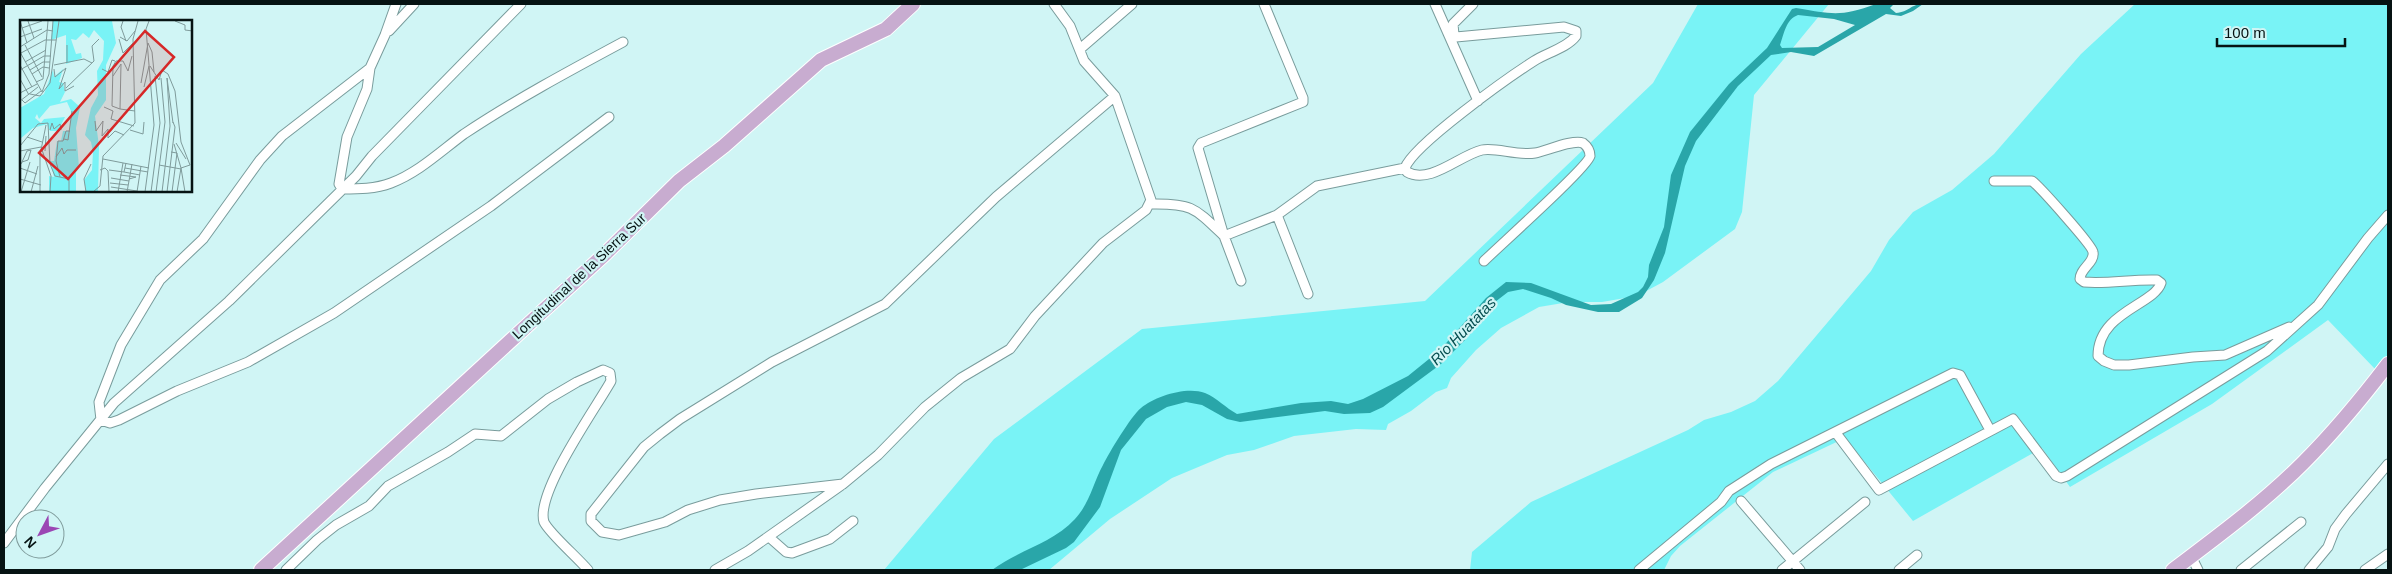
<svg xmlns="http://www.w3.org/2000/svg" width="2392" height="574" viewBox="0 0 2392 574" font-family="Helvetica,sans-serif">
<style>
.green{fill:#79f3f6}
.water{fill:#29a6a9;fill-rule:evenodd}
.lines{fill:none;stroke-linecap:round;stroke-linejoin:round}
.minor-casing{stroke:#799c9c;stroke-width:11}
.primary-casing{stroke:#fff;stroke-width:16}
.minor{stroke:#fff;stroke-width:9}
.primary{stroke:#c8acd0;stroke-width:14}
.labels{text-anchor:middle;dominant-baseline:central;stroke-width:4.5;stroke-linejoin:round;paint-order:stroke}
.street-label{font-size:14px;fill:#061313;stroke:#d0f5f5}
.water-label{font-size:15px;font-style:italic;fill:#034c4e;stroke:#d0f5f5}
.inset-road{fill:none;stroke:#7f9b9b;stroke-width:1}
.view{fill:#d62828;fill-opacity:0.15;stroke:#d62828;stroke-width:2.5}
.inset-edge{fill:none;stroke:#061313;stroke-width:2.5}
</style>
<rect width="100%" height="100%" fill="#d0f5f5"/>
<path class="green" d="M1698,4H1829L1754,95L1742,212L1735,229L1663,282L1637,296L1602,302H1569L1539,307L1501,328L1476,350L1451,378L1447,388L1436,392L1411,411L1388,424L1386,430L1356,429L1294,436L1254,450L1227,455L1172,478L1110,519L1049,570H884L994,439L1142,329L1425,301L1653,83Z
M2135,4H2388V373L2375,369L2328,320L2212,404L2070,487L2042,448L1913,521L1845,438L1773,472L1680,546L1671,556L1664,570H1470L1472,552L1531,502L1688,430L1704,420L1731,412L1755,401L1778,381L1871,271L1889,240L1913,212L1952,190L1994,154L2081,54Z"/>
<path class="water" d="M1876,4H1894L1890,8L1896,13C1909,12 1911,4 1923,4L1913,11L1901,16L1886,14L1814,56L1791,52L1771,55L1738,86L1696,141L1685,166L1665,253L1654,280L1642,298L1619,312H1598L1566,305L1551,298L1523,289L1508,292L1495,302L1465,340L1441,364L1383,407L1370,413L1344,414L1325,411L1240,422L1227,419L1202,405L1186,402L1167,407L1146,419L1121,450L1100,507L1074,542L1066,548L1020,570H992C1018,550 1052,544 1075,519C1090,503 1093,483 1103,465C1109,453 1131,416 1141,408C1155,396 1187,386 1205,393C1217,398 1226,408 1237,414L1301,403L1331,401L1348,404L1363,399L1408,376L1429,359L1440,350L1486,298L1506,282L1531,283L1591,305L1611,304L1638,292L1643,287L1648,277L1649,265L1664,227L1671,175L1690,132L1729,84L1767,48L1792,9L1796,8C1832,14 1841,17 1876,4ZM1798,15L1834,19L1855,25L1818,47L1782,48L1780,45C1784,34 1786,19 1798,15Z"/>
<g class="lines">
<defs>
<path id="minor" d="M1435,4L1478,101
M1473,4L1453,24L1454,35L1456,37L1564,27L1576,31V36C1567,48 1546,53 1534,61C1509,77 1413,145 1405,168L1407,172C1430,185 1460,155 1482,150C1496,147 1517,156 1535,153C1546,151 1573,139 1583,143C1587,146 1590,151 1590,156C1588,167 1498,247 1484,261
M389,31L414,4
M1080,49L1132,4
M370,68L282,136L260,160L203,239L160,280L121,345L99,402L101,420L110,423L119,420L177,391L248,362L334,313L491,206L609,117
M1994,181H2032C2039,186 2092,245 2093,252C2095,263 2080,268 2080,279L2084,282C2109,284 2132,279 2157,280L2161,283C2154,305 2098,312 2098,356L2104,361L2114,365H2129L2193,357L2225,355L2289,327
M342,189C359,189 375,189 391,183C418,173 441,151 464,134C515,100 569,71 623,42
M342,189L339,184L347,137L367,89L370,68L385,35L396,4
M1150,204C1192,203 1195,208 1224,236L1277,215L1317,186L1405,168
M1277,215L1308,294
M1241,281L1224,236L1198,148L1201,143L1303,102V98L1264,4
M1836,433L1879,490L2013,419L2056,476L2061,478L2067,476L2267,351L2318,305L2368,238L2388,215
M843,484L756,494L720,500L688,510L665,522L619,535L602,532L591,521V514L644,447L660,434L680,419L772,362L885,304L996,197L1115,96L1084,61L1070,26L1054,4
M1741,501L1800,570
M769,537L786,552L792,553L830,539L853,521
M4,543L45,488L114,403L229,301L356,176L372,156L521,4
M2191,556L2198,570
M286,570L317,540L336,525L369,506L388,486L448,452L475,434L501,436L548,399L577,382L603,370L610,373L611,381C596,408 535,493 544,522C549,533 578,558 588,570
M715,570L748,551L843,484L878,455L925,407L961,378L1010,349L1035,316L1103,243L1146,210L1151,200L1115,96
M1639,570L1721,502L1729,491L1771,464L1953,373L1960,375L1990,430
M1782,570L1865,502
M1899,570L1917,555
M2241,570L2301,522
M2309,570L2328,547L2335,529L2346,514L2388,464
M2365,570L2388,554"/>
<path id="primary" d="M261,570L606,253L679,181L724,146L821,60L886,29L913,4
M2173,570C2218,536 2263,503 2303,463C2334,432 2362,398 2388,364"/>
</defs>
<use href="#minor" class="minor-casing"/>
<use href="#primary" class="primary-casing"/>
<use href="#minor" class="minor"/>
<use href="#primary" class="primary"/>
</g>
<g class="labels">
<g class="street-label">
<text transform="translate(579 276) rotate(-43)">Longitudinal de la Sierra Sur</text>
</g>
<g class="water-label">
<text transform="translate(1463 331) rotate(-46)">Rio Huatatas</text>
</g>
</g>
<g transform="translate(20 20)">
<rect width="172" height="172" fill="#d0f5f5"/>
<path d="M33,1H92L96,23L86,45V80L75,96L79,126L78,172H66L64,160L72,150L73,132L71,122L65,115L71,88L78,75L77,51L83,40L84,21L74,10L69,18L63,13L56,20L51,19L56,34L61,33L62,38L46,44V15L31,20ZM43,49L39,62L43,63L45,72L40,82L51,79L60,87L56,108L59,148L56,152V172H29V156L34,157L30,141H34L37,121H41L43,111H50L51,91L47,82L30,86L19,99L17,94L15,98L21,103L24,99L45,97L38,111H30L27,104L13,108L0,119V88L24,74L33,50L34,57Z" fill="#79f3f6"/>
<path class="inset-road" d="M0,1L7,23M8,1L14,18M103,1L101,7L106,21M155,1L165,5V10L173,11M2,8L22,1M0,17L22,9M100,17L107,21L115,11M99,19L103,33L113,23M5,25L22,57M47,25V42M0,27L27,10L33,11M0,32L22,72M1,33L25,20H36M5,42L26,30M0,45L12,67M34,45L64,39L72,43M130,46L139,60L142,50L148,54L155,71L161,122L170,145L161,148L165,172M34,49L35,57L46,48L39,69L45,62V71L54,66M82,49L88,52L92,40L95,41M0,50L24,36H31M10,50L23,42H30M12,54L23,47L29,48M93,56L101,44L100,89L115,91M0,59L9,75M16,62L23,59L28,1M121,63L128,23L132,32L134,52M124,67L129,46M46,68L74,41L72,26L79,19M22,72L29,54L33,1M0,73L17,64M10,74L20,76L30,63L39,1M2,80L5,83L21,71M0,81L18,67M84,87L93,91L91,99L114,106M100,89L92,86L93,46L96,41H103L108,51L112,36M75,101L76,111L83,101L82,116L88,109V118L95,111L104,115M30,110L32,103L34,109L40,104L41,110M110,110L123,114L124,102M7,117L22,122M44,119L48,120L52,91M156,123L166,139M154,124L161,148L157,172M0,126L18,104L28,103L30,144L35,156L49,159V172M21,127L31,156L30,172M0,131L21,127M25,131L26,116M151,132L157,133L152,172M36,137L42,128L44,134L47,130H56M83,139L129,148M1,144L2,142L7,131L11,130L8,140L2,142M139,145L161,149M0,148L17,154M105,148L128,152M80,150L85,148L88,151L89,172M89,150L104,152L106,143M104,152L120,155M100,155L116,157L109,159M40,157L36,141L38,121H43L46,111H50M91,158L109,161M0,159L21,165M90,163L108,165M91,167L117,171M1,172L10,142M11,172L18,146M20,172V135L26,105M66,172L64,159L71,144M73,172L80,166L83,136L115,103L113,19L118,1M98,172L103,143M107,172L112,144M117,172L121,146M125,172L134,105L126,9L129,1M131,172L140,103L135,56M136,172L145,102L141,58M142,172L150,106L147,58L153,103M147,172L155,107L153,102"/>
<path class="view" d="M125,11L154,37L48,159L19,133Z"/>
<rect width="172" height="172" class="inset-edge"/>
</g>
<rect width="2392" height="574" fill="none" stroke="#061313" stroke-width="10"/>
<g transform="translate(40 534) rotate(229)"><circle r="24" fill="#d0f5f5" stroke="#7f9b9b"/>
<path d="M0-4L9 19L0 12L-9 19Z" fill="#9b46b4"/>
<text y="-8" font-size="14" font-weight="bold" text-anchor="middle" fill="#061313">N</text>
</g>
<path d="M2217 38v8h128v-8" fill="none" stroke="#061313" stroke-width="2.5"/>
<text x="2224" y="38" font-size="15" fill="#061313" stroke="#d0f5f5" stroke-width="4" paint-order="stroke">100 m</text>
</svg>
